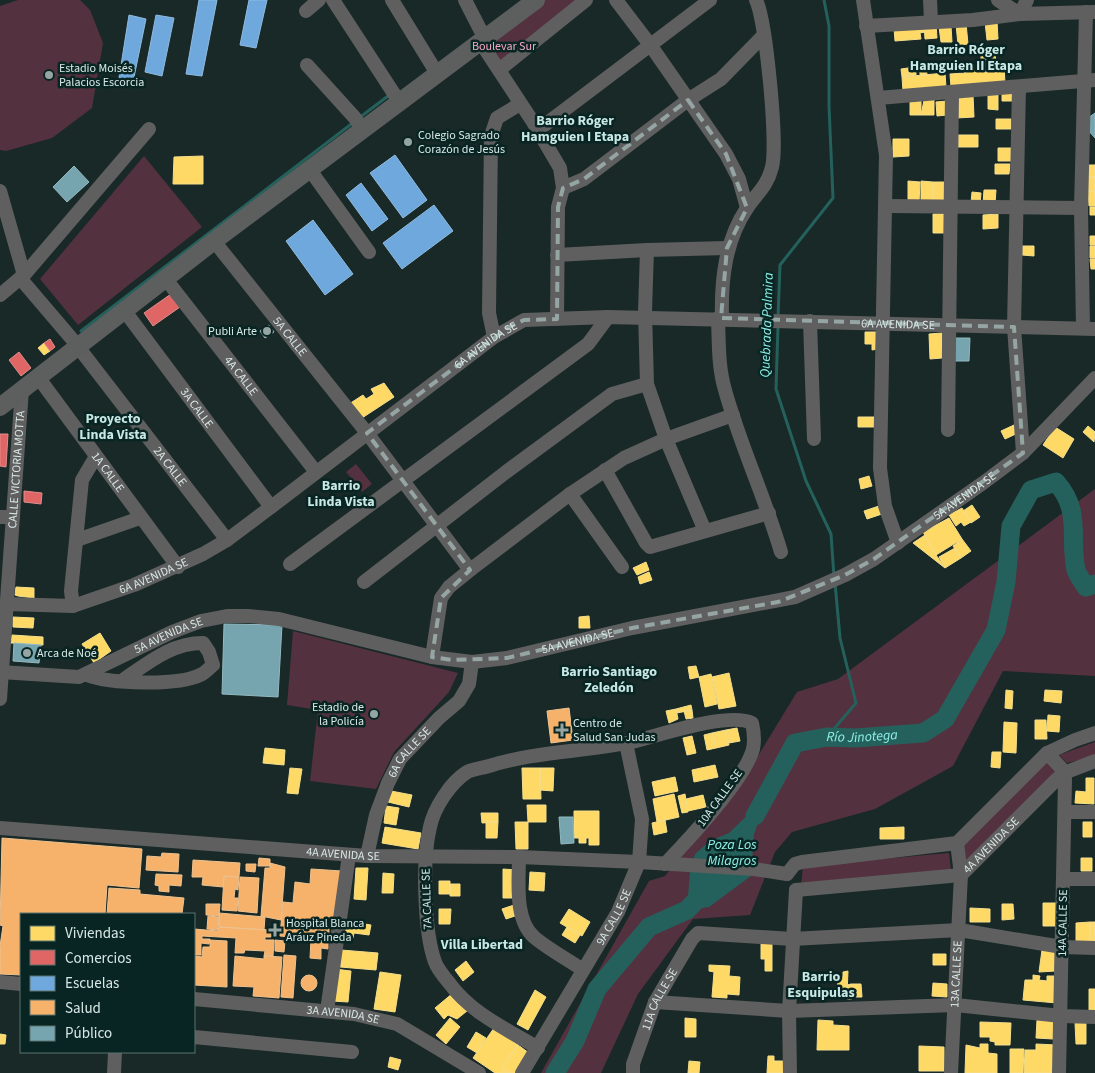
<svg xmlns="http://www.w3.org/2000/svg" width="1095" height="1073" viewBox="0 0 1095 1073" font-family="'Source Sans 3',sans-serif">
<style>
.green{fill:#54313e}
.water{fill:#25615c}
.homes{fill:#ffd966;stroke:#f3de8c}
.shops{fill:#e06666;stroke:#de8d8c}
.schools{fill:#6fa8dc;stroke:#8ebbdf}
.health{fill:#f6b26b;stroke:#edc290}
.public{fill:#76a5af;stroke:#93b9c0}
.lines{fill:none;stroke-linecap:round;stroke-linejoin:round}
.stream{stroke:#25615c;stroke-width:3}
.river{stroke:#25615c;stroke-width:19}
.minor{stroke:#5f5f5f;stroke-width:14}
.major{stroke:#5c5f5e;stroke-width:18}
.marked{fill:none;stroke:#95a5a3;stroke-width:4;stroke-dasharray:10 6;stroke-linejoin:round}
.poi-dot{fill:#95a5a3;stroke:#082523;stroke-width:2}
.labels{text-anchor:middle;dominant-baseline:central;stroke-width:5;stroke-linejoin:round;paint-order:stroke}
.park-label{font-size:12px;fill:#f6a9c3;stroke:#082523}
.poi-label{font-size:12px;fill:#d8e8e6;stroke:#082523;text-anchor:start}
.street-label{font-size:12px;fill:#d8e8e6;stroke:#082523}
.neighbourhood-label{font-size:14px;font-weight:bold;fill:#c8e8e5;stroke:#082523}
.water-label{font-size:14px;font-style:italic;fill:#8df1e8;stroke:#082523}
</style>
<rect width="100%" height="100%" fill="#192927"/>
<path class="green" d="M18,0H80L90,10L103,43L92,108L52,138L6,151L0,150V6Z
M541,0H589L499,68L483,43Z
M144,156L202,227L78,325L40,279Z
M356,464L372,484L362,492L346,472Z
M1095,489V676L1003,671L953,766L875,809L792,832L775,852L750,915L693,919L638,994L601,1073H541L649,881L665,876L753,764L797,692L838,679Z
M293,631L458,673L449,692L394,752L376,789L310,781L318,710L287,705Z
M1095,742V756L1067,763L1059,755Z
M1046,761L1058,770L965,865L963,845Z
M949,853L951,870L801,885L803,866Z"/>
<path class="water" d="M768,795L754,834L751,876L709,907L687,910L690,871L695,854L710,841L729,833Z"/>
<path class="homes" d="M997,21L998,39L987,40L985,22Z
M966,23L968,44L958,45L956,24Z
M936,24L937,38L925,39L924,25Z
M924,25L925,32L920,33L921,39L895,41L894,28Z
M951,26L952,42H941L939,27Z
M995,51L996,64L1004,63L1005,84L951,87L950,74L965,73V66L981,65V52Z
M920,63H926L927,75H920Z
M909,66H916V75L909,76Z
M908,68L909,76L902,77L901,69Z
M945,73L946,87L903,91L902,77Z
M1014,91V101H1002V92Z
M988,93L998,94V110L988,109Z
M973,95L974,117L957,118L956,96Z
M924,100H934V115H921Z
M910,101H921V115H910Z
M947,101V115L937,116L936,102Z
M996,119H1011V129H996Z
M958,135H978V147H958Z
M893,139H909V156L893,157Z
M998,148H1011V161H998Z
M203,156V184H173L174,157Z
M995,164H1010L1009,174H995Z
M1088,165H1095V177H1088Z
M1088,177H1095V191H1088Z
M908,181L920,182L919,203L908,202Z
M921,181L933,182V202H921Z
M933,182H946V202H933Z
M984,190H996L995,204H983Z
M1088,191H1095V206H1089Z
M972,192L981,193L980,204L971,203Z
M1090,207H1095V215H1090Z
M933,214H946V233H933Z
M998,214V228L983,229V215Z
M1090,236H1095V245H1090Z
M1022,246H1034V256L1022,255Z
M1090,246H1095V258H1090Z
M1090,259H1095V269H1091Z
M865,332H878V349L872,350V344H865Z
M942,333V358L930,359L929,334Z
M44,343L50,351L44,355L38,348Z
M384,383L394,397L362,418L349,404L363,395L366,399L374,394L371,389Z
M858,417H874V427H858Z
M1014,425L1018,433L1005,439L1001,431Z
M1088,426L1095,432L1094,442L1083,432Z
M1055,427L1074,439L1063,458L1043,445Z
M869,476L872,486L861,489L859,479Z
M972,505L980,517L971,523L963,511Z
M879,506L882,514L867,519L864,511Z
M962,508L971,522L964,526L961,522L956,526L949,515Z
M949,518L962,539L936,555L923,532Z
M925,535L936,555L945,568L913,543Z
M962,539L971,551L961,558L953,546Z
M955,548L961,558L945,568L939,557Z
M646,562L649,570L637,575L633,568Z
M649,572L652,580L640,584L638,577Z
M16,587L34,588V598L18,596L15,595Z
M589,616L590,628H579V617Z
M13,617L34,618L33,628L13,627Z
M226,628L257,629V657L226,656Z
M257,629H277V668H264V657H257Z
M100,633L111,651L94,663L82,644Z
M12,635L43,637V645L11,643Z
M231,656L264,657V668H272V678L230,677Z
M696,666L699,677L690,679L688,667Z
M729,673L736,706L719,709L712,677Z
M711,674L717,704L705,707L699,677Z
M1006,690L1013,691L1012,709L1005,708Z
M1045,690L1062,691L1061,703L1044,701Z
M691,705L692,710L677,713L676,709Z
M676,709L678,719L669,723L666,711Z
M692,710L693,718L686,719L684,711Z
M1048,715L1060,716L1059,732L1047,731Z
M1035,720H1046L1047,739H1035Z
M1004,722L1017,723L1016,753L1003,752Z
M737,728L740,741L729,743L726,730Z
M726,730L729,745L716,748L712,733Z
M712,733L716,748L707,750L704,735Z
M692,736L696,753L687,755L683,738Z
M265,748L285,750L284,765L263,763Z
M992,752H1001L1000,768L991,767Z
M715,765L718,777L694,782L692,770Z
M290,768L302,769L298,794L287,793Z
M522,768H540L541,799H523Z
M540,768H554L553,791L540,790Z
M675,777L678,791L655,796L652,782Z
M1086,778H1094V804L1075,803L1076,791L1086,792Z
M391,791L412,795L409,807L388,802Z
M674,794L679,817L657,822L653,799Z
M685,794L688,812L682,813L678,796Z
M703,795L706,807L688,811L686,799Z
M527,805H546V822H528Z
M386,806L399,808L396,825L384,823Z
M574,811H599V845H589V838H586V843H579V838H574Z
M481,813H498V822L482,823Z
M665,820L667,832L654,835L652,823Z
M486,822H498L497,838H486Z
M515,822H528V849H516Z
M1083,822H1092V837H1083Z
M385,827L421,833L418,849L382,843Z
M904,827V839H880V828Z
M1081,858H1092V871H1081Z
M356,868H368L366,900L354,899Z
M503,869L517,870V898H503Z
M530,872L545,873L544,891L529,890Z
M383,873L394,874L393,893H382Z
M439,881H450V894H439Z
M450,884H460V896H450Z
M1043,903H1057L1056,926H1043Z
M1002,904H1013L1014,919L1002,920Z
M514,905L518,915L506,919L502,909Z
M970,908L990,909V922H970Z
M439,909H451L450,924H439Z
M569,909L590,922L582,936L560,923Z
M346,921L371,925L369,935L354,933L353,938L344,936Z
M1090,922V942L1076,941V923Z
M1090,922H1095V942H1090Z
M567,927L580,935L575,943L562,935Z
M761,942H772V971H765V959H761Z
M341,950L378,953L376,970L340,967Z
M1042,950L1057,952L1056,971L1039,972Z
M933,954H946V965H933Z
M466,961L474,972L463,981L455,970Z
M709,965L730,966L729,976L740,977L739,995L727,994V998L712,997L714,972L709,971Z
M335,969L351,971L348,1002L332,1001Z
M848,971L847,994L837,993L838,977H843V972Z
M380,972L401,975L395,1012L374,1009Z
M1033,975L1040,976L1039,980L1047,981V976H1054V981L1059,982L1057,1003L1023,1000L1025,980H1033Z
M933,983L947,984V997L932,996Z
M851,984L852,999H847V985Z
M851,984H861L862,997H852Z
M1089,989H1095V1011L1089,1012Z
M535,990L546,997L528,1030L517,1024Z
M453,993L467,1011L457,1019L448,1015L444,1019L435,1008Z
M450,1018L460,1027L446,1044L436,1035Z
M685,1018L696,1019V1037H685Z
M818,1020L833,1021V1025L849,1026V1050H817Z
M1037,1020L1054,1021L1053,1039L1036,1038Z
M980,1022L1011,1023L1010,1045H995V1042L990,1041V1037H980Z
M1075,1023H1086V1044H1076Z
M494,1028L518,1045L502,1068L510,1073H495L473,1058Z
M476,1032L486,1038L477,1053L467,1047Z
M0,1034L6,1035L5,1044H0Z
M980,1044H988V1053L997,1054V1073H965L966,1045L980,1048Z
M1036,1044L1057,1045L1055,1073H1024L1025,1050H1036Z
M518,1045L529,1053L516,1073H510L502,1068Z
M919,1046L944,1047V1071H919Z
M1010,1049H1024L1023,1073H1010Z
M768,1056H774V1061H784V1073H767Z
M390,1057L401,1060L398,1070L388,1067Z
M689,1061L700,1062L699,1073H688Z"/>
<path class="shops" d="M171,294L180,307L153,326L144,313Z
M50,339L55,347L50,351L44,343Z
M19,352L31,368L21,376L9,360Z
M0,434H8L6,467L0,466Z
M24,491L42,493L41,504L24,502Z"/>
<path class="schools" d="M199,0H217L202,76L186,74Z
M249,0H267L256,48L240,45Z
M129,15L146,19L132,87L118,84Z
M156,15L174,18L162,76L145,72Z
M395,155L427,200L403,218L370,173Z
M361,183L388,219L372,231L346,195Z
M434,205L453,231L402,269L383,243Z
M313,220L353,274L325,295L286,241Z"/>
<path class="health" d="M569,708L573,740L551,743L547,711Z
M2,838L142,849L139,888L107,885L105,914H21V975L0,974V946L3,926L0,925Z
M162,853L179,854L178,872L146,870L147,856L161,857Z
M259,858L270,859V866H258Z
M193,860L240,863L239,877L224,876L223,887L202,885L203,877H192Z
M270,863L285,867L281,920L261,916L265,868H270Z
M246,864H256L255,872L246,871Z
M311,869L342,871L340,900L336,899L333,927H329V933L322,932V939L328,940V949L321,948V959L310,958L311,939L280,936L283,902L293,903L295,882L310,884Z
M156,874L182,875L181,886L169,885V892L159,891V886L155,885Z
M224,876L239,877L238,890L235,889L234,898H238L237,911L222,910Z
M240,877L259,878L257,913L238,911Z
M109,888L140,890V894L184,898L182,914H107Z
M206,904H220L219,916L206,915Z
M219,913L265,917L264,930L219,927Z
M208,916L219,917L218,930L207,929Z
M219,927L271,930V937H265V940H274L273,956H264L265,951L245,950L244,953H235L236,938L202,936V939H210L209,944L201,943V955H194V929L218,931Z
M210,940L227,941V987L194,985V956L202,957L203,947H210Z
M275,940L285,941L284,952L275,951Z
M284,955L296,956L293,998L281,997Z
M235,956L264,959V956L282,957L279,998L253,996L254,987L233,986Z
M301 983a8 8 0 1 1 16 0a8 8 0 1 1-16 0Z"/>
<path class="public" d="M1095,113V138L1087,129L1088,118Z
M74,166L89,182L67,202L53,187Z
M269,325L274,332L265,338L260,331Z
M955,338H970L969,361H953Z
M224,624L282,625L278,697L222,694Z
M14,643L41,645L39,663L13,661Z
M559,817H573L574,843L561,844Z"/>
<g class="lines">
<path class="stream" d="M359,118L388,96
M778,317L780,265L833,198L829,106V26L824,0
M778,326L776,389L806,481L831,534L834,577
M81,331L354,122
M827,737L856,703L840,638L835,583"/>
<g class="river">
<path id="s1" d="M755,816L795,743L827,737L855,738L923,733L945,719L996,630L1006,582L1011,526L1031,490L1056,482C1082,511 1069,537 1076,570C1078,576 1083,582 1086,587L1095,584"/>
<path d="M555,1073L575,1041L597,989L649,927L687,910L704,892"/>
</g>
<g class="minor">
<path d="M333,0L400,103"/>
<path d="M392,0L438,75"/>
<path d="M465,0L485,39"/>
<path d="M616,0L651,46L726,154L739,179L747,208"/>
<path d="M863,0L886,155L880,468L885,506L898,543"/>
<path d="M930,0L931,21"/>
<path d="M998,0L1020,14L1027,0"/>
<path d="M306,11L319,0"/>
<path d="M866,26L973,20L1020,14L1095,12"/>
<path d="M481,43L533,122L560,168L563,188L558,207L557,319"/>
<path d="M307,65L355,118L363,130"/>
<path d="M499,70L586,0"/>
<path d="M1019,87L1014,327L1023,453"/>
<path d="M878,98L1095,80"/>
<path d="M538,130L710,0"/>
<path d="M310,170L369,252"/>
<path d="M563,188L584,179L688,100L721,79L764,35"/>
<path d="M0,191L24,275"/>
<path d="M887,206L1081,208"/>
<path id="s2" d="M214,241L367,433L470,570"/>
<path d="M647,250L645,312L647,384L666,439L705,531"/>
<path d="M557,255L647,250L727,248"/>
<path id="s3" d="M20,278L72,339L227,540"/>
<path id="s4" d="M165,278L316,472"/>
<path d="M0,295L24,275L149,129"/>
<path id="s5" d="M124,310L271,507"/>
<path d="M718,318C719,342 718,367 725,390C740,445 765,497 781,552"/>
<path d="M722,318C721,280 725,241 747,208C757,193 767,187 772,167C778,144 766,20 756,0"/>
<path d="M810,321L814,439"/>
<path d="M1083,328L1081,208L1086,12"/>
<path d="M494,337L489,313L491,136L497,118L520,104"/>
<path id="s6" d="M38,377L178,567"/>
<path d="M948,430L952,93"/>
<path d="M605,470L646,543L650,547L769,513"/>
<path d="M570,494L622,567"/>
<path d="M0,517H13"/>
<path d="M77,540L140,518"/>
<path d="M290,564L588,344L608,317"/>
<path d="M364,582L506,472L612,394L647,384"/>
<path id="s7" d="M7,604L73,606L134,585L203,554L227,540L271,507L494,337L524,320L608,317L1095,329"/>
<path d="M73,606L71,591L82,480L95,458"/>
<path d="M432,657L441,598L449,587L470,570L570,494L624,458L666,439L733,415"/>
<path id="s8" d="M0,672L79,677L172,632L201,621L227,616H248L279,619L432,657L472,662L507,658L632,628L795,597L845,575L874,559L983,483L1023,453L1095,378"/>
<path d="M87,675C110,684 178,686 200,675C205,673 209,668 213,665L209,652L203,643C171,643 148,663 123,680"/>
<path id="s9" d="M0,699L22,389"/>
<path d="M1047,753L1063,770L1065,779L1059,1073"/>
<path d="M1065,812H1095"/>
<path id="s10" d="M0,828L367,856L519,857L639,862L754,869L787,874"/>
<path id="s11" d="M367,856L376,815L388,783L400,759L439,718L459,701L469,684L472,662"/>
<path d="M519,857C519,881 514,919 534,937C548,949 567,959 583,970"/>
<path d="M787,874L795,864L802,862L957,843L1047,753L1075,740L1095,733"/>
<path d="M1064,879H1095"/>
<path id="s12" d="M796,890L961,875L1055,781L1064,773L1095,761"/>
<path d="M0,982L21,984"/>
<path id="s13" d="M194,999L354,1014L397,1024L479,1073"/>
<path d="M655,1002L789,1011L955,1005L1061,1016L1095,1017"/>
<path d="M327,1011L349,855"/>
<path d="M194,1037L352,1052"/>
<path d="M538,1048C508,1030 471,1013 450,984C445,978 438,970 435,962C424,932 422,859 430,827C434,808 450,783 467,772C473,769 482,768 489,766C533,752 581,752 627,743C655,737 727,711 752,723C754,732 755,740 753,749C745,779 687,841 665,864"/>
<path d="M114,1073L115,1052"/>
<path id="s14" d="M522,1073L618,912L639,862L642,819L626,743"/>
<path id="s15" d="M633,1073V1064L655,1002L692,939L698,933L792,939L959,930L1062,947L1095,948"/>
<path d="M790,1073L789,1011L796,890"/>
<path id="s16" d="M951,1073L961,875L957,843"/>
</g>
<path class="major" d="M0,407L214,241L536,0"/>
</g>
<path class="marked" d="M688,100L726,154L747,208L727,248L721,318L1014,327L1023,453L874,559L845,575L778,602L632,628L507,658L452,660L432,657L441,598L470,570L367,433L509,327L524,320L557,319L558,207L563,188L584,179Z"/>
<g class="poi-dot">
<circle cx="49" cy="75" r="5"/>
<circle cx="408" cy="142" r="5"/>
<circle cx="267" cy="331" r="5"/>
<circle cx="27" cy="653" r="5"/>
<circle cx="374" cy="714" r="5"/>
<path d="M559.5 722.5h5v5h5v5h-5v5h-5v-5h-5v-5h5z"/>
<path d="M272.5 922.5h5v5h5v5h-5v5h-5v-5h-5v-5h5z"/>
</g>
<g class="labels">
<g class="park-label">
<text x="504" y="46">Boulevar Sur</text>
</g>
<g class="poi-label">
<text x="59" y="68">Estadio Moisés<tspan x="59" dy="14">Palacios Escorcia</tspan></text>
<text x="418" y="135">Colegio Sagrado<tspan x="418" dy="14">Corazón de Jesús</tspan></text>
<text x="257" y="331" text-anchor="end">Publi Arte</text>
<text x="37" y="653">Arca de Noé</text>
<text x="364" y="707" text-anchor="end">Estadio de<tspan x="364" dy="14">la Policía</tspan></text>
<text x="573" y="723">Centro de<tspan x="573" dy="14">Salud San Judas</tspan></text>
<text x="286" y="923">Hospital Blanca<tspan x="286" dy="14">Aráuz Pineda</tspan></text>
</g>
<g class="street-label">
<text stroke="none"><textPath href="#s7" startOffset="978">6A AVENIDA SE</textPath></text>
<text stroke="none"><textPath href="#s2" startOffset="122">5A CALLE</textPath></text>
<text stroke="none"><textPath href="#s7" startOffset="558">6A AVENIDA SE</textPath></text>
<text stroke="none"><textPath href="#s4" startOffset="124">4A CALLE</textPath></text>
<text stroke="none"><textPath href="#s5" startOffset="122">3A CALLE</textPath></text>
<text stroke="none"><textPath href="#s3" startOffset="241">2A CALLE</textPath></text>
<text stroke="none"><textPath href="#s9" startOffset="230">CALLE VICTORIA MOTTA</textPath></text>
<text stroke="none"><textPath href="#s6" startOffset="118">1A CALLE</textPath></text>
<text stroke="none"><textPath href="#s8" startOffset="1018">5A AVENIDA SE</textPath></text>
<text stroke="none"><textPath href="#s7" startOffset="152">6A AVENIDA SE</textPath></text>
<text stroke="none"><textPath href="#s8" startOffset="178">5A AVENIDA SE</textPath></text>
<text stroke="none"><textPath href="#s8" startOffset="598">5A AVENIDA SE</textPath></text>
<text stroke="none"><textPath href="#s11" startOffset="114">6A CALLE SE</textPath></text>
<text transform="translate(720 798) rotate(-54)">10A CALLE SE</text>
<text stroke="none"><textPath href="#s12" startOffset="208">4A AVENIDA SE</textPath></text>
<text stroke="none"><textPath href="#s10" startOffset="344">4A AVENIDA SE</textPath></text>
<text transform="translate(427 899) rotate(-92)">7A CALLE SE</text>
<text stroke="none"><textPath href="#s14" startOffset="181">9A CALLE SE</textPath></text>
<text transform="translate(1063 923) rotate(-89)">14A CALLE SE</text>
<text stroke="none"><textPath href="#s16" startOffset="99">13A CALLE SE</textPath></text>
<text stroke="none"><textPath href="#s15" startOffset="79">11A CALLE SE</textPath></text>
<text stroke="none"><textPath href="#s13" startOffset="150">3A AVENIDA SE</textPath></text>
</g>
<g class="neighbourhood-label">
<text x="966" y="50">Barrio Róger<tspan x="966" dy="16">Hamguien II Etapa</tspan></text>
<text x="575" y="121">Barrio Róger<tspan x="575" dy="16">Hamguien I Etapa</tspan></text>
<text x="113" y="419">Proyecto<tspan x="113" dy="16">Linda Vista</tspan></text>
<text x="341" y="486">Barrio<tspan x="341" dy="16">Linda Vista</tspan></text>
<text x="609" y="672">Barrio Santiago<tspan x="609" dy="16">Zeledón</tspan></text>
<text x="482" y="945">Villa Libertad</text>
<text x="821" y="977">Barrio<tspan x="821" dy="16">Esquipulas</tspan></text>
</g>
<g class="water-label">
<text transform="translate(767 325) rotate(-88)">Quebrada Palmira</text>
<text stroke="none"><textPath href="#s1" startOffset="151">Río Jinotega</textPath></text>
<text x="732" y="845">Poza Los<tspan x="732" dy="16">Milagros</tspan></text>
</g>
</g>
<rect x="20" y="913" width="175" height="140" fill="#082523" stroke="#5b7371"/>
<rect x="30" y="926" width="25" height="15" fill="#ffd966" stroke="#5b7371"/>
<text x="65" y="938" font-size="15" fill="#d8e8e6">Viviendas</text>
<rect x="30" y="950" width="25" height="15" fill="#e06666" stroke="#5b7371"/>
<text x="65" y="963" font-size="15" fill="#d8e8e6">Comercios</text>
<rect x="30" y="976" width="25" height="15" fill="#6fa8dc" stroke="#5b7371"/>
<text x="65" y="988" font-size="15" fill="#d8e8e6">Escuelas</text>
<rect x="30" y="1000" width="25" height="15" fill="#f6b26b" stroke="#5b7371"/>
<text x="65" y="1013" font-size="15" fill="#d8e8e6">Salud</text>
<rect x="30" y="1026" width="25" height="15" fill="#76a5af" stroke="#5b7371"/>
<text x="65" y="1038" font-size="15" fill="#d8e8e6">Público</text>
</svg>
